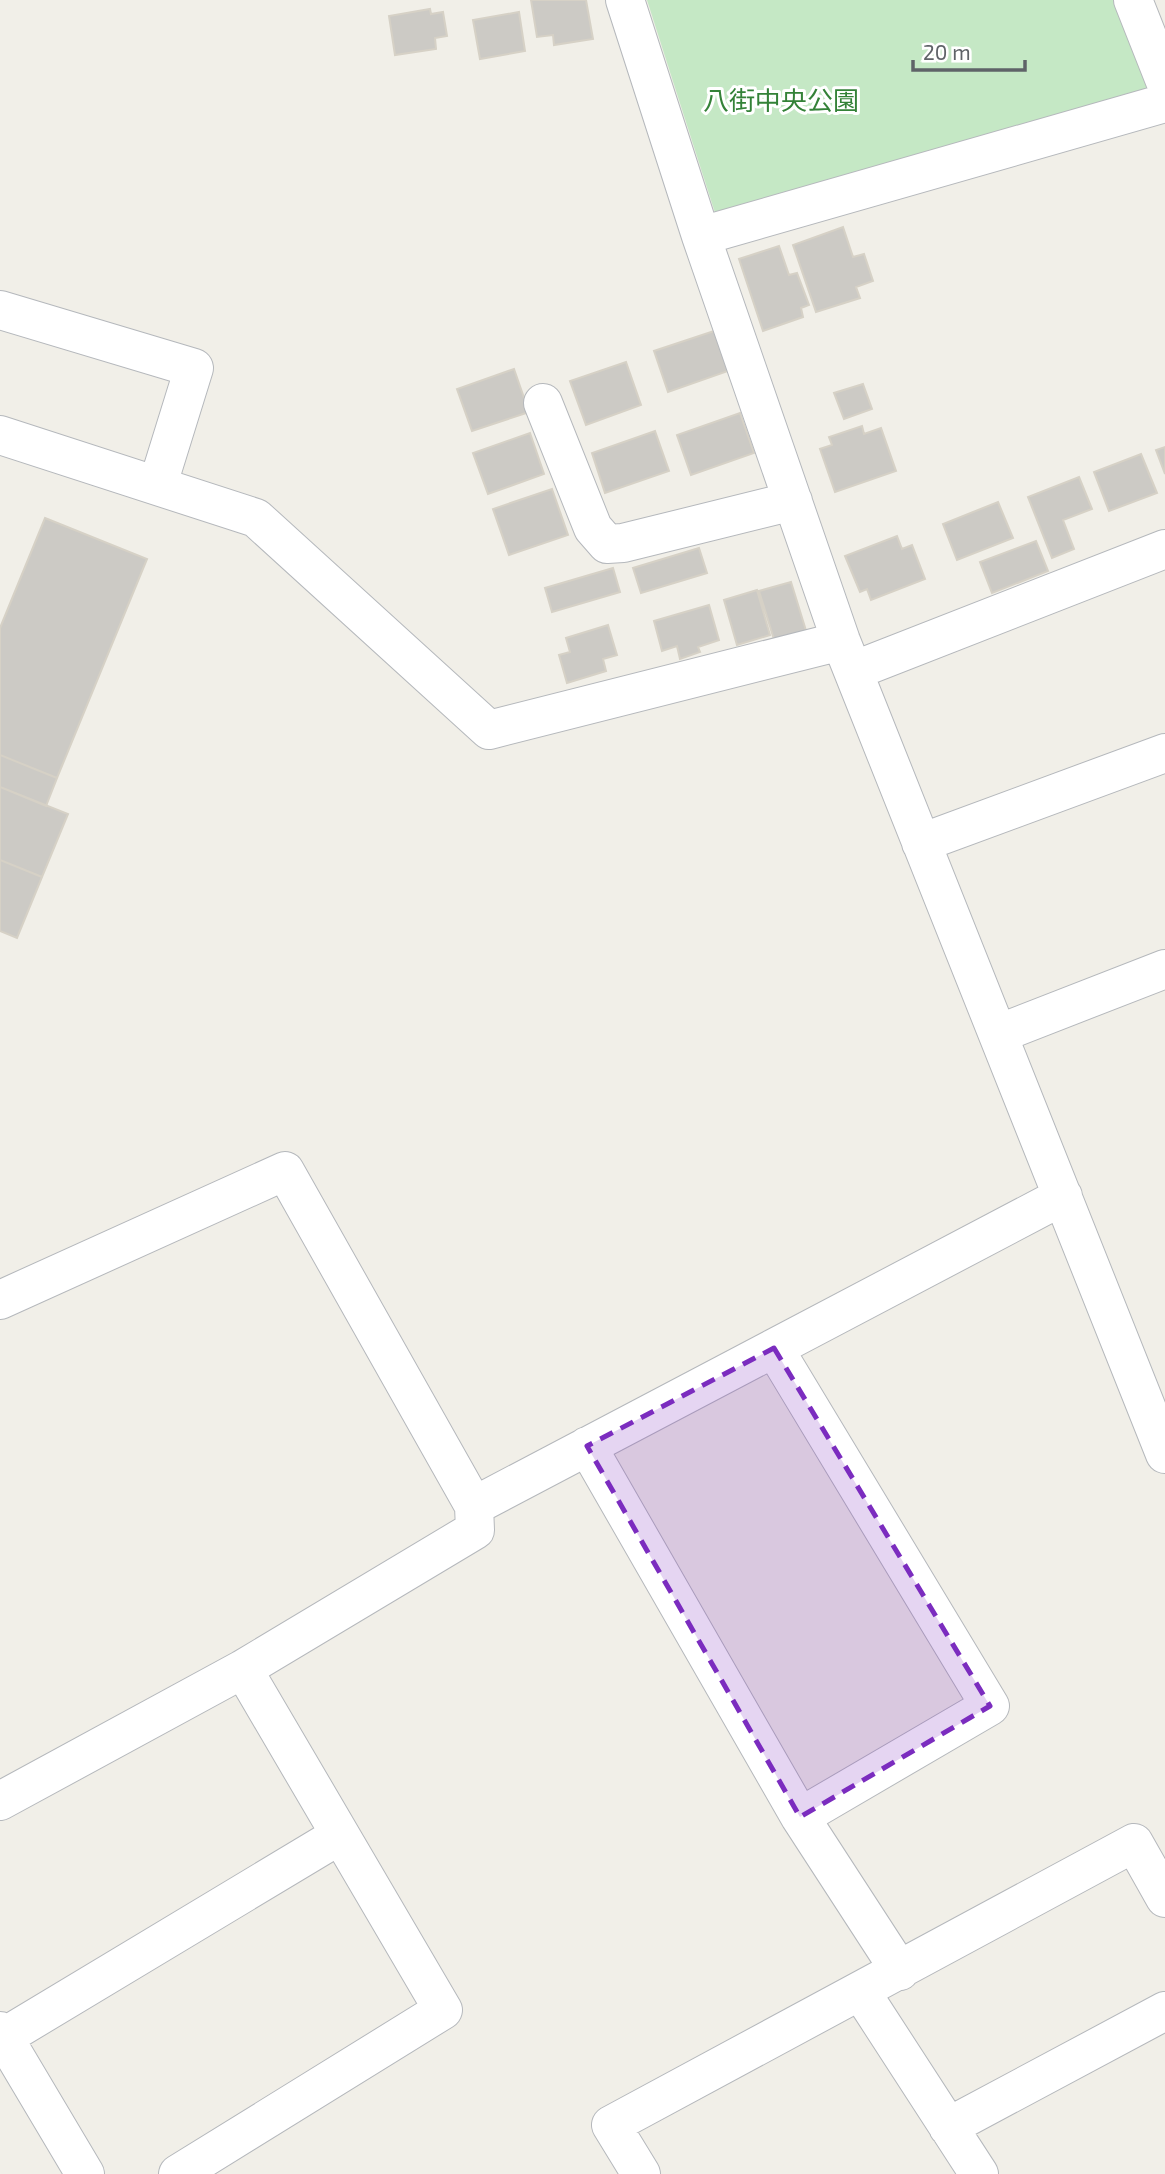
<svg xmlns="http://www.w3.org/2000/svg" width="1165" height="2174" viewBox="0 0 1165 2174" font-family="'Exo 2','Noto Sans JP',sans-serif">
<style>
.green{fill:#c5e8c5}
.building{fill:#cccac5;stroke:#d6d1c6;stroke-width:2}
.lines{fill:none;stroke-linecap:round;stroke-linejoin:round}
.street-casing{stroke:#b5b8bc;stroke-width:40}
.street{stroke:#fff;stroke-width:38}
.marked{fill:#7b2cbf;fill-opacity:0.2;stroke:#7b2cbf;stroke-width:5;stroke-dasharray:14 9;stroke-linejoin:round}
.labels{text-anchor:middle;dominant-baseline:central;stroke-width:6;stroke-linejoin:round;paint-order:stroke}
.park-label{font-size:26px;fill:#348238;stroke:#fff}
</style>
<rect width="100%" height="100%" fill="#f1efe8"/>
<path class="green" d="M647,0H1119L1156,93L717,219Z"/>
<path class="building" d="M531,0H586L593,39L554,45L553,35L537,37Z
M430,9L431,14L443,12L447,36L435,38L436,49L395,55L389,16Z
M519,12L525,51L480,59L473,20Z
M843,227L853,257L864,254L873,281L856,287L860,298L816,312L793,245Z
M779,246L789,275L797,273L809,305L801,308L803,317L763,331L739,259Z
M714,331L728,371L668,392L654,351Z
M626,362L641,405L586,425L570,381Z
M514,369L529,412L472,431L457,389Z
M863,384L872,409L844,419L834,393Z
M740,413L754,453L691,475L677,435Z
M862,426L864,434L881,428L896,471L835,492L820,449L832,445L829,437Z
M655,431L669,471L605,493L592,453Z
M530,433L544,474L488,494L473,453Z
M1165,447V474L1156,450Z
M1141,454L1157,493L1109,511L1094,472Z
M1079,477L1092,509L1063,520L1074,549L1052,558L1028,497Z
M552,489L568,535L509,555L493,509Z
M998,502L1013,538L957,560L943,524Z
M45,518L147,559L57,778L0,755V628Z
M897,536L902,549L912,545L925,579L871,600L867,589L860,592L845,556Z
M1036,541L1048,571L992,593L980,562Z
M699,548L707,573L641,593L633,568Z
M613,568L620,592L552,612L545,588Z
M791,582L808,637L776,646L759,591Z
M757,590L770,635L737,645L724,600Z
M709,605L719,640L698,647L700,652L680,659L677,646L662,651L654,621Z
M608,625L617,655L603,659L606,671L567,683L559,655L570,652L566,638Z
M0,755L57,778L46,806L0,787Z
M0,787L68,814L42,877L0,860Z
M0,860L42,877L17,938L0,931Z"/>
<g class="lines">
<defs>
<path id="street" d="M625,0L701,236L841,641L1165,1454
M1133,0L1165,81
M701,236L1165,103
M0,310L194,368L158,484
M543,403L593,528L607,544L623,543L793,501
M0,435L256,518L489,730L841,641
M853,671L1165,549
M921,843L1165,753
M998,1034L1165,969
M0,1300L285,1171L474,1506L1063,1196
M774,1348L990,1706L800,1817
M587,1446L800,1817L900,1971
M243,1669L475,1530L474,1506
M0,1801L243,1669L443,2010L178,2174
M861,1992L979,2174
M0,2031L85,2174
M4,2037L340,1835
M948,2127L1165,2011
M641,2174L611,2125L1134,1843L1165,1898"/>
</defs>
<use href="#street" class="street-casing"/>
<use href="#street" class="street"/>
</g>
<path class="marked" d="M774,1348L990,1706L800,1817L587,1446Z"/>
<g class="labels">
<g class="park-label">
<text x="781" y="99">八街中央公園</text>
</g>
</g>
<path d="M913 60v10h112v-10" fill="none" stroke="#5f6368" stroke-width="3.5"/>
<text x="923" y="60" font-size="21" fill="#5f6368" stroke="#ffffff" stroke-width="5" paint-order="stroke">20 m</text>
</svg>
